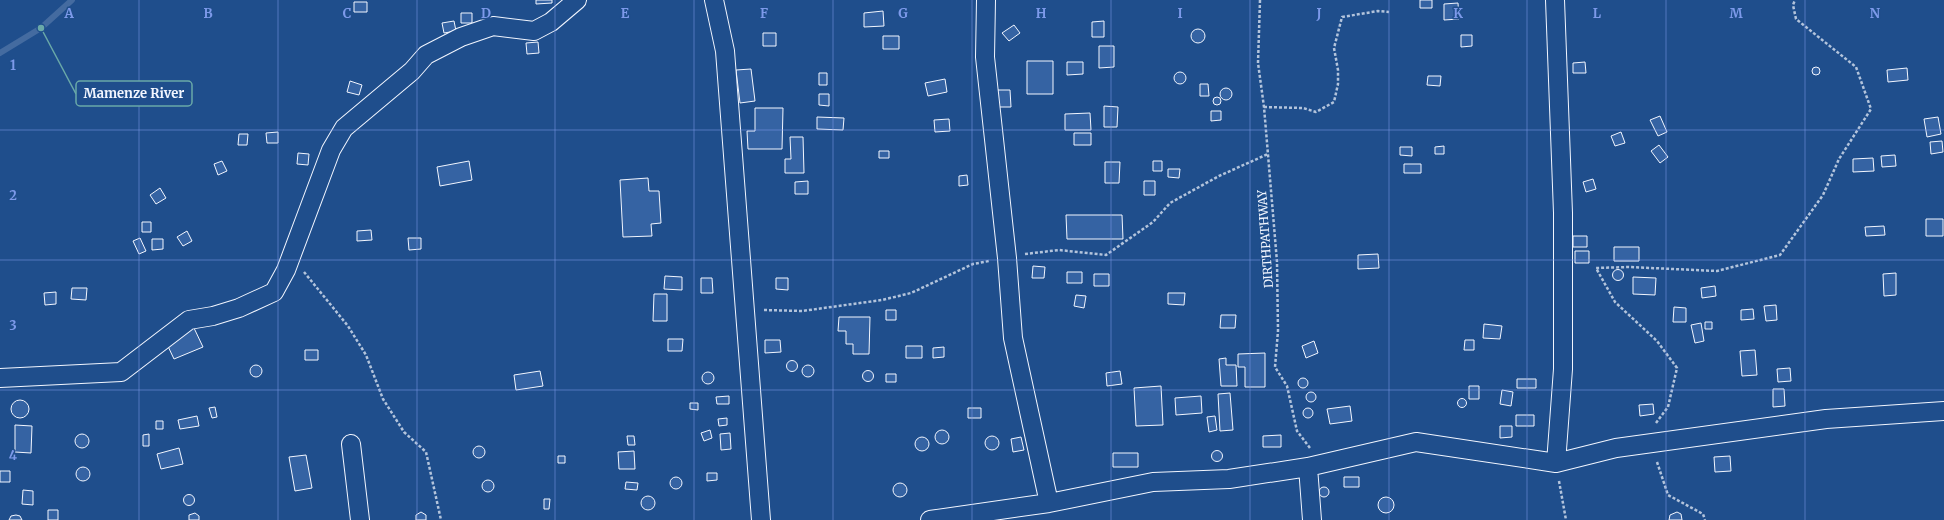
<svg xmlns="http://www.w3.org/2000/svg" width="1944" height="520" viewBox="0 0 1944 520" font-family="Merriweather,serif">
<style>
.lines{fill:none;stroke-linecap:round;stroke-linejoin:round}
.stream{stroke:#446ba0;stroke-width:6}
.building{fill:#3563a3;stroke:#f2f6ff}
.minor-casing{stroke:#f2f6ff;stroke-width:20}
.path{stroke:#b3c4dc;stroke-width:2.5;stroke-dasharray:3 2;stroke-linecap:butt}
.minor{stroke:#1f4e8c;stroke-width:18}
.grid{fill:none;stroke:#7d9aea;stroke-width:1;stroke-opacity:0.55}
.labels{text-anchor:middle;dominant-baseline:central;stroke-width:3;stroke-linejoin:round;paint-order:stroke}
.street-label{font-size:12px;fill:#f2f6ff;stroke:#1f4e8c}
.grid-label{font-size:13px;text-anchor:middle;font-weight:bold;fill:#7d9aea;stroke:#1f4e8c;stroke-width:3;stroke-linejoin:round;paint-order:stroke}
.leader{fill:none;stroke:#6aa9a8;stroke-width:1.5}
.callout-dot{fill:#6aa9a8;stroke:#1f4e8c;stroke-width:1.5}
.callout{fill:#1f4e8c;stroke:#6aa9a8;stroke-width:1.5}
.callout-label{font-size:13px;text-anchor:middle;font-weight:bold;fill:#f2f6ff}
</style>
<rect width="100%" height="100%" fill="#1f4e8c"/>
<g class="lines">
<path class="stream" d="M0,53L41,28L72,0"/>
</g>
<path class="building" d="M536,0H552V3L536,4Z
M1420,0H1432V8H1420Z
M354,2H367V12H354Z
M1458,3L1459,19L1444,20V4Z
M883,11L884,26L864,27V13Z
M461,13H472V23H461Z
M454,21L456,31L444,33L442,23Z
M1104,21V37H1092V22Z
M1014,25L1020,33L1009,41L1002,33Z
M1191 36a7 7 0 1 1 14 0a7 7 0 1 1-14 0Z
M763,33H776V46H763Z
M1461,35H1472V46L1461,47Z
M883,36H899V49H883Z
M538,42L539,53L527,54L526,43Z
M1099,46H1114V67L1099,68Z
M1027,61H1053V94H1027Z
M1067,62H1083V74L1067,75Z
M1585,62L1586,73H1573V63Z
M1812 71a4 4 0 1 1 8 0a4 4 0 1 1-8 0Z
M1907,68L1908,80L1888,82L1887,70Z
M751,69L755,101L740,103L736,70Z
M1174 78a6 6 0 1 1 12 0a6 6 0 1 1-12 0Z
M819,73H827V85H819Z
M1428,76H1441L1440,86L1427,85Z
M945,79L947,92L928,96L925,83Z
M350,81L362,85L359,95L347,92Z
M1200,84H1208L1209,96H1200Z
M1220 94a6 6 0 1 1 12 0a6 6 0 1 1-12 0Z
M997,90H1010L1011,107H999Z
M819,94H829V106L819,105Z
M1213 101a4 4 0 1 1 8 0a4 4 0 1 1-8 0Z
M1104,106L1118,107L1117,127H1104Z
M755,108H783L782,149H748L747,131H755Z
M1211,111H1221V120L1211,121Z
M1090,113L1091,130H1065V114Z
M1660,116L1667,132L1658,136L1650,120Z
M817,117L844,118L843,130L817,129Z
M1938,117L1941,134L1927,137L1924,119Z
M949,119L950,131L935,132L934,120Z
M278,132V143H267L266,133Z
M1621,132L1625,143L1615,146L1611,136Z
M1074,133H1091V145H1074Z
M239,134H248L247,145H238Z
M790,137H803L804,173H785V159H791Z
M1942,141L1943,152L1931,154L1930,142Z
M1659,145L1668,157L1660,163L1651,151Z
M1444,146V154H1435V147Z
M1400,147H1412V156L1400,155Z
M879,151H889V158H879Z
M298,153L309,154L308,165L297,164Z
M1895,155L1896,166L1882,167L1881,156Z
M1873,158L1874,171L1853,172V159Z
M222,161L227,171L218,175L214,164Z
M469,161L472,180L440,186L437,167Z
M1153,161H1162V171H1153Z
M1105,162H1120L1119,183H1105Z
M1404,164H1421V173H1404Z
M1168,169H1180L1179,178L1168,177Z
M967,175L968,185L959,186V176Z
M648,178L649,191H659L661,223L651,224L652,236L623,237L620,180Z
M1593,179L1596,189L1586,192L1583,182Z
M808,181V194H795V182Z
M1144,181H1155V195H1144Z
M160,188L166,198L156,204L150,195Z
M1066,215H1122L1123,239H1067Z
M1926,219H1943V236H1926Z
M142,222H151V232H142Z
M1884,226L1885,235L1866,236L1865,227Z
M371,230L372,240L357,241V231Z
M187,231L192,241L183,246L177,237Z
M1573,236H1587V247H1573Z
M140,238L146,251L139,254L133,241Z
M408,238H421V249L409,250Z
M152,239H163V249L152,250Z
M1614,247H1639V261H1614Z
M1575,251H1589V263H1575Z
M1378,254L1379,268L1358,269V255Z
M1033,266L1045,267L1044,278H1032Z
M1612.5 275a5.5 5.5 0 1 1 11 0a5.5 5.5 0 1 1-11 0Z
M1067,272H1082V283H1067Z
M1896,273V295L1884,296L1883,274Z
M1094,274H1109V286H1094Z
M665,276L682,277V290L664,289Z
M1633,277L1656,278L1655,295L1633,294Z
M701,278H712L713,293H701Z
M776,278H788V290L776,289Z
M1715,286L1716,296L1702,298L1701,288Z
M72,288H87L86,300L71,299Z
M56,292V304L45,305L44,293Z
M1168,293H1185L1184,305L1168,304Z
M654,294H667V321H653Z
M1076,295L1086,296L1084,308L1074,306Z
M1776,305L1777,320L1766,321L1764,306Z
M1674,307L1686,308V322H1673Z
M1753,309L1754,319L1741,320V310Z
M886,310H896V320H886Z
M1221,315H1236L1235,328H1220Z
M839,317H870L869,354H853V344H846V331H838Z
M1705,322H1712V329H1705Z
M1701,323L1704,341L1695,343L1691,325Z
M1484,324L1502,326L1500,339L1483,338Z
M194,328L203,347L174,359L165,340Z
M668,339H683L682,351H668Z
M765,340H780L781,352L765,353Z
M1465,340H1474V350H1464Z
M1314,341L1318,353L1306,358L1302,346Z
M906,346H922V358H906Z
M944,347V357L933,358V348Z
M305,350H318V360H305Z
M1755,350L1757,375L1742,376L1740,351Z
M1265,353V387H1245V367H1238V354Z
M1226,358V365H1236L1237,386H1221L1219,359Z
M786.5 366a5.5 5.5 0 1 1 11 0a5.5 5.5 0 1 1-11 0Z
M250 371a6 6 0 1 1 12 0a6 6 0 1 1-12 0Z
M802 371a6 6 0 1 1 12 0a6 6 0 1 1-12 0Z
M1790,368L1791,381L1778,382L1777,369Z
M862.5 376a5.5 5.5 0 1 1 11 0a5.5 5.5 0 1 1-11 0Z
M540,371L543,386L516,390L514,375Z
M1120,371L1122,384L1107,386L1106,373Z
M702 378a6 6 0 1 1 12 0a6 6 0 1 1-12 0Z
M886,374H896V382H886Z
M1298 383a5 5 0 1 1 10 0a5 5 0 1 1-10 0Z
M1517,379H1536V388H1517Z
M1161,386L1163,425L1136,426L1134,388Z
M1469,386H1479V399H1469Z
M1773,389H1784L1785,406L1773,407Z
M1502,390L1513,392L1511,406L1500,404Z
M1306 397a5 5 0 1 1 10 0a5 5 0 1 1-10 0Z
M1230,393L1233,430L1220,431L1218,394Z
M729,396V404H717L716,397Z
M1201,396L1202,413L1176,415L1175,398Z
M1457.5 403a4.5 4.5 0 1 1 9 0a4.5 4.5 0 1 1-9 0Z
M11 409a9 9 0 1 1 18 0a9 9 0 1 1-18 0Z
M690,403H698V410L690,409Z
M1653,404L1654,414L1640,416L1639,405Z
M1350,406L1352,421L1330,424L1327,409Z
M215,407L217,417L212,418L209,408Z
M1303 413a5 5 0 1 1 10 0a5 5 0 1 1-10 0Z
M968,408H981V418H968Z
M1516,415H1534V426H1516Z
M197,416L199,426L180,429L178,420Z
M1215,416L1217,430L1209,432L1207,417Z
M727,418V425L719,426L718,419Z
M156,421H163V429H156Z
M15,425L32,426L31,453L15,452Z
M1500,426H1512V437L1500,438Z
M710,430L712,438L704,441L701,433Z
M935 437a7 7 0 1 1 14 0a7 7 0 1 1-14 0Z
M730,433L731,449L721,450L720,434Z
M149,434V446H143V435Z
M75 441a7 7 0 1 1 14 0a7 7 0 1 1-14 0Z
M1281,435V447H1263V436Z
M627,436H634L635,445H628Z
M985 443a7 7 0 1 1 14 0a7 7 0 1 1-14 0Z
M1021,437L1024,450L1013,452L1011,439Z
M915 444a7 7 0 1 1 14 0a7 7 0 1 1-14 0Z
M473 452a6 6 0 1 1 12 0a6 6 0 1 1-12 0Z
M179,448L183,464L161,469L157,454Z
M1211.5 456a5.5 5.5 0 1 1 11 0a5.5 5.5 0 1 1-11 0Z
M634,451L635,469H619L618,452Z
M1113,453H1138V467H1113Z
M306,455L312,488L295,491L289,457Z
M558,456H565V463H558Z
M1730,456L1731,471L1715,472L1714,457Z
M76 474a7 7 0 1 1 14 0a7 7 0 1 1-14 0Z
M0,471H10V482H0Z
M707,473H717V480L707,481Z
M670 483a6 6 0 1 1 12 0a6 6 0 1 1-12 0Z
M1344,477H1359V487H1344Z
M482 486a6 6 0 1 1 12 0a6 6 0 1 1-12 0Z
M626,482L638,483L637,490L625,489Z
M893 490a7 7 0 1 1 14 0a7 7 0 1 1-14 0Z
M1319 492a5 5 0 1 1 10 0a5 5 0 1 1-10 0Z
M23,490L33,491V505L22,504Z
M183.5 500a5.5 5.5 0 1 1 11 0a5.5 5.5 0 1 1-11 0Z
M641 503a7 7 0 1 1 14 0a7 7 0 1 1-14 0Z
M1378 505a8 8 0 1 1 16 0a8 8 0 1 1-16 0Z
M544,499H550L549,509H544Z
M48,510H58V520H48Z
M421,512L426,515V520H416V515Z
M1677,512L1681,514L1682,520H1669L1670,515Z
M195,513L199,516V520H189V515Z
M16,515L20,516L22,520H9L11,516Z"/>
<g class="lines">
<defs>
<path id="minor" d="M714,0L725,51L761,520
M986,0L985,57L1007,258L1013,338L1049,503
M1555,0L1563,213V369L1556,463
M0,378L121,372L189,320L213,316L239,308L274,292L286,270L331,150L344,128L412,71L426,55L461,37L493,26L534,31L551,22L577,0
M351,444L360,520
M1308,467L1312,520
M930,520L1049,503L1153,482L1229,479L1308,467L1416,442L1556,463L1616,448L1826,419L1944,411"/>
</defs>
<use href="#minor" class="minor-casing"/>
<path class="path" d="M1260,0L1258,63L1264,107L1277,262L1278,331L1275,367L1287,386L1297,431L1310,448
M1264,107L1303,108L1316,112L1334,102L1338,84V70L1334,48L1342,17L1378,11L1389,12
M1025,254L1059,250L1106,255L1153,222L1170,203L1219,176L1268,154
M304,272L348,326L366,355L383,399L404,432L426,452L441,520
M764,310L802,311L882,300L911,293L973,264L989,261
M1656,423L1668,407L1677,368L1657,341L1615,302L1596,268L1629,267L1717,271L1780,255L1823,195L1839,159L1871,109L1856,67L1796,19L1793,5L1795,0
M1657,462L1668,495L1703,514L1705,520
M1559,481L1566,520"/>
<use href="#minor" class="minor"/>
</g>
<path class="grid" d="M139,0V520M278,0V520M417,0V520M555,0V520M694,0V520M833,0V520M972,0V520M1111,0V520M1250,0V520M1389,0V520M1527,0V520M1666,0V520M1805,0V520M0,130H1944M0,260H1944M0,390H1944"/>
<g class="labels">
<g class="street-label">
<text transform="translate(1265 239) rotate(-94)">DIRTHPATHWAY</text>
</g>
</g>
<g class="grid-label">
<text x="69" y="18">A</text>
<text x="208" y="18">B</text>
<text x="347" y="18">C</text>
<text x="486" y="18">D</text>
<text x="625" y="18">E</text>
<text x="764" y="18">F</text>
<text x="903" y="18">G</text>
<text x="1041" y="18">H</text>
<text x="1180" y="18">I</text>
<text x="1319" y="18">J</text>
<text x="1458" y="18">K</text>
<text x="1597" y="18">L</text>
<text x="1736" y="18">M</text>
<text x="1875" y="18">N</text>
<text x="13" y="70">1</text>
<text x="13" y="200">2</text>
<text x="13" y="330">3</text>
<text x="13" y="460">4</text>
</g>
<path class="leader" d="M41 28L76 94"/>
<circle class="callout-dot" cx="41" cy="28" r="4"/>
<rect class="callout" x="76" y="81" width="116" height="25" rx="4"/>
<g class="callout-label">
<text x="134" y="98">Mamenze River</text>
</g>
</svg>
